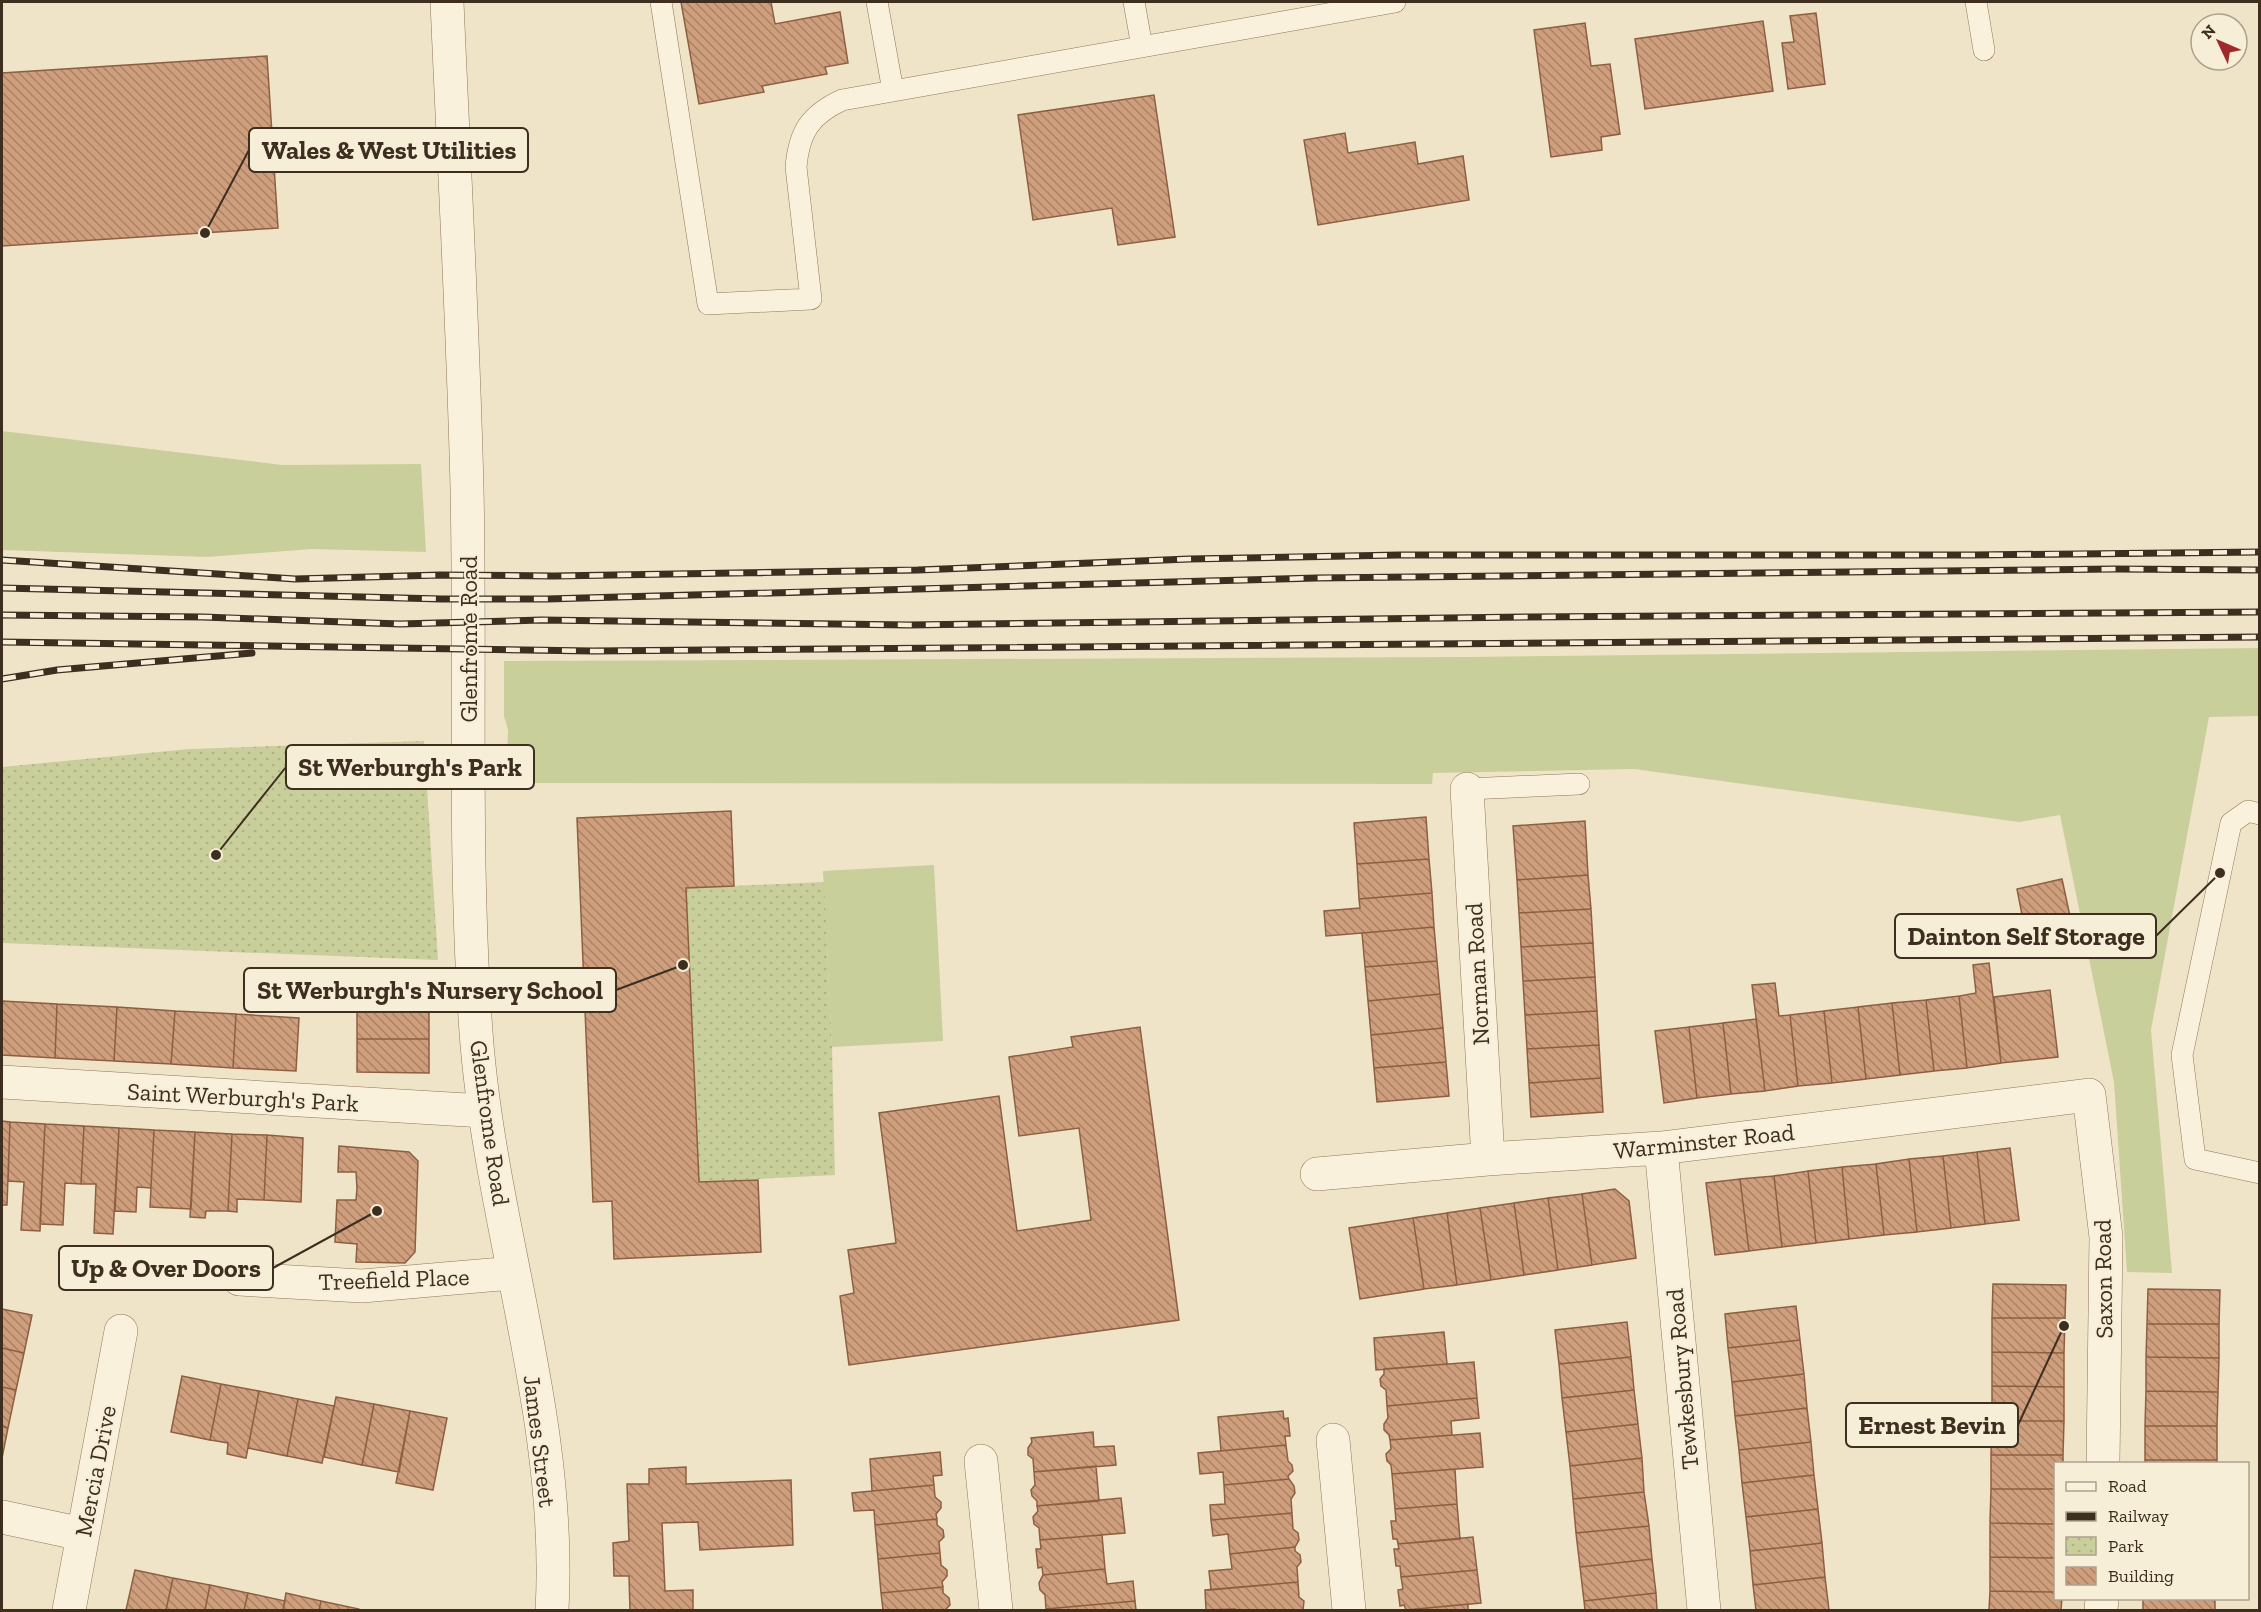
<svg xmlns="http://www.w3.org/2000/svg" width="2261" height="1612" viewBox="0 0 2261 1612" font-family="'Zilla Slab',serif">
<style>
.grass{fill:#c9cf9b}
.park{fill:url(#park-dots)}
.building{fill:url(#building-back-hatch);stroke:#8d5f41;stroke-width:1.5}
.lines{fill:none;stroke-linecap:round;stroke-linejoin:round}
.lane-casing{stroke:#8d765c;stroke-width:22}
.street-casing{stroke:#8d765c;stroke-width:34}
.lane{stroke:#faf1dc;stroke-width:21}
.street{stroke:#faf1dc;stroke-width:33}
.rail-casing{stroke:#3d2e20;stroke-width:7}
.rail{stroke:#f7eed8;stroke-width:4.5;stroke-dasharray:14;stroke-linecap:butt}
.labels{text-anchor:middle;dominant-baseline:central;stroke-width:4.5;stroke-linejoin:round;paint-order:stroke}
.street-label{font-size:24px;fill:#3d2e20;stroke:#f7eed8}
.leader{fill:none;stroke:#3d2e20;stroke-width:2}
.callout-dot{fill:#3d2e20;stroke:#f7eed8;stroke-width:2}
.callout{fill:#f7eed8;stroke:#3d2e20;stroke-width:2}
.callout-label{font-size:26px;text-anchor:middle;font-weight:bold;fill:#3d2e20}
</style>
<defs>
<pattern id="park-dots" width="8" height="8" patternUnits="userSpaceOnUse" patternTransform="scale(1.5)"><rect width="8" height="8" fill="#c9cf9b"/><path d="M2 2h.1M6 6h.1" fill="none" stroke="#aeb285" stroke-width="1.8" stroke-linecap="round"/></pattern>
<pattern id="building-back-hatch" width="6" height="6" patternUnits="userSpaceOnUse" patternTransform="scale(1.5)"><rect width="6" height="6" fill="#cf9f7d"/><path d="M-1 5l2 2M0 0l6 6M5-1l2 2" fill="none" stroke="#a98266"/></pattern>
</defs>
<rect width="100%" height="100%" fill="#f0e4c8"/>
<path class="grass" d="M2,431L282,465L421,464L426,552L312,549L208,557L2,550Z
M2259,648V716L2209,717L2151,1030L2172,1273L2127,1272L2114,1082L2060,815L2019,822L1634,769L1433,773L1432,784L506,783L508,730L504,716V661L1468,657Z
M934,865L943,1041L832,1047L823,871Z"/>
<path class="park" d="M424,741L438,960L2,943V767L189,749Z
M824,882L832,1047L835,1175L699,1182L686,888Z"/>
<path class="building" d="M681,2H771L775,24L840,12L848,63L825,67L827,74L762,86L764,92L699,104Z
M1816,13L1825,84L1788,89L1782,43L1794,42L1790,16Z
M1763,21L1773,91L1645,109L1635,39Z
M1585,23L1591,66L1610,64L1620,134L1601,137L1602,150L1551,157L1534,30Z
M267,56L278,228L2,246V73Z
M1154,95L1175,237L1118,245L1112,208L1033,220L1018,115Z
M1345,133L1348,153L1415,142L1418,164L1463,156L1469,200L1318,225L1304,140Z
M731,811L734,886L686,888L699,1182L758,1180L761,1252L614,1259L612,1201L593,1202L577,818Z
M1426,817L1429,859L1357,864L1354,823Z
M1585,821L1588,875L1517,880L1513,826Z
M1429,859L1432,893L1359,899L1357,864Z
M1588,875L1591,909L1519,913L1517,880Z
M2062,879L2071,921L2025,930L2017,889Z
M1432,893L1434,927L1326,936L1324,911L1360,908L1359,899Z
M1591,909L1593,943L1521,947L1519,913Z
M1434,927L1437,961L1365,967L1362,933Z
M1593,943L1595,977L1523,981L1521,947Z
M1437,961L1440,994L1368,1001L1365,967Z
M1989,963L2001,1063L1967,1068L1959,996L1976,993L1973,965Z
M1595,977L1597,1011L1525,1015L1523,981Z
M1775,983L1779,1016L1790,1015L1798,1086L1765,1091L1752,985Z
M2050,990L2058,1057L2001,1063L1994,997Z
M1440,994L1443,1028L1371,1035L1368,1001Z
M1959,996L1967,1068L1934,1071L1926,1000Z
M1926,1000L1934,1071L1900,1075L1892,1003Z
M2,1001L57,1004L55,1058L2,1055Z
M1892,1003L1900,1075L1866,1079L1858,1007Z
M57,1004L117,1007L114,1061L55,1058Z
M357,1005H429V1039H357Z
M117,1007L175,1011L171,1064L114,1061Z
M1858,1007L1866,1079L1832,1083L1824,1011Z
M175,1011L236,1014L233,1068L171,1064Z
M1597,1011L1599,1045L1527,1049L1525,1015Z
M1824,1011L1832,1083L1798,1086L1790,1015Z
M236,1014L299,1018L296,1071L233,1068Z
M1756,1019L1765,1091L1731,1094L1723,1023Z
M1723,1023L1731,1094L1697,1098L1689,1027Z
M1140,1027L1179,1320L849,1365L840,1296L854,1293L848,1250L896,1243L879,1113L999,1096L1017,1231L1091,1220L1079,1128L1019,1136L1009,1057L1073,1047L1071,1037Z
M1689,1027L1697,1098L1664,1103L1655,1031Z
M1443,1028L1446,1062L1374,1068L1371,1035Z
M357,1039H429V1073L357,1072Z
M1599,1045L1601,1078L1529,1083L1527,1049Z
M1446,1062L1449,1096L1377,1102L1374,1068Z
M1601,1078L1603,1112L1531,1117L1529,1083Z
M2,1121L10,1122L7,1205H2Z
M10,1122L45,1124L40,1231L21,1230L24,1182L8,1181Z
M45,1124L84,1126L81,1184L65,1183L63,1225L40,1224Z
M84,1126L119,1128L113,1234L94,1233L96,1184H81Z
M119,1128L154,1130L151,1188L137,1187L136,1212L115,1211Z
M154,1130L195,1132L191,1209L150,1207Z
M195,1132L232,1134L228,1211H206L205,1218L190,1217Z
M232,1134L267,1135L264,1200L237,1199V1212L228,1211Z
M267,1135L303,1138L301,1202L264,1200Z
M339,1146L409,1152L418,1161L415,1252L405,1263L356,1262L357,1244L335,1242L337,1200H356L357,1188L356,1172H338Z
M2010,1148L2019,1220L1985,1224L1977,1152Z
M1977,1152L1985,1224L1951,1228L1943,1156Z
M1943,1156L1951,1228L1917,1232L1909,1159Z
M1909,1159L1917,1232L1884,1235L1876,1164Z
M1876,1164L1884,1235L1849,1239L1842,1167Z
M1842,1167L1849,1239L1816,1243L1808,1171Z
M1808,1171L1816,1243L1782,1247L1774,1176Z
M1774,1176L1782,1247L1749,1251L1740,1179Z
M1740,1179L1749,1251L1715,1255L1706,1183Z
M1615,1189L1629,1201L1636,1258L1592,1265L1582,1194Z
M1582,1194L1592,1265L1558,1270L1548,1198Z
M1548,1198L1558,1270L1524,1275L1514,1203Z
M1514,1203L1524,1275L1491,1280L1480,1208Z
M1480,1208L1491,1280L1457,1285L1447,1213Z
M1447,1213L1457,1285L1424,1289L1413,1218Z
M1413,1218L1424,1289L1360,1299L1349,1228Z
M1993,1284L2066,1285L2065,1318H1992Z
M2148,1289L2220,1290L2219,1324H2147Z
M1796,1306L1800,1340L1728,1348L1725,1314Z
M2,1309L32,1315L24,1353L2,1348Z
M1992,1318H2065L2064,1353L1992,1352Z
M1627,1322L1631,1357L1559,1364L1555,1330Z
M2147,1324H2219V1358L2146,1357Z
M1444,1332L1447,1364L1376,1370L1374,1338Z
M1800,1340L1804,1374L1732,1382L1728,1348Z
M2,1348L24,1353L16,1390L2,1387Z
M1992,1352L2064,1353V1387L1992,1386Z
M1631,1357L1634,1390L1562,1398L1559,1364Z
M2146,1357L2219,1358L2218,1392L2146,1391Z
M1474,1362L1477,1398L1387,1406L1386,1390L1381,1386L1380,1379L1384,1374V1369Z
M1804,1374L1807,1408L1735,1416L1732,1382Z
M182,1376L221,1384L210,1440L171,1432Z
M221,1384L259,1391L246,1458L227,1454L228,1443L210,1440Z
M1992,1386L2064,1387V1421H1992Z
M2,1387L16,1390L8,1428L2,1426Z
M1634,1390L1638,1424L1566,1432L1562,1398Z
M259,1391L298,1399L287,1456L248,1448Z
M2146,1391L2218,1392L2217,1426H2145Z
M336,1397L374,1404L362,1465L324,1457Z
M1477,1398L1479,1418L1451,1421L1452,1435L1390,1440L1389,1435L1384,1430V1424L1388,1418L1387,1406Z
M298,1399L334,1406L322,1463L287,1456Z
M374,1404L410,1411L399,1472L362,1465Z
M1807,1408L1811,1442L1739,1450L1735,1416Z
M410,1411L447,1418L433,1490L396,1483Z
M1283,1411L1284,1419L1288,1418L1290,1436H1285L1286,1445L1221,1451L1218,1417Z
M1992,1421H2064L2063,1455H1991Z
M1638,1424L1642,1458L1570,1466L1566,1432Z
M2,1426L8,1428L2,1458Z
M2145,1426H2217V1460H2145Z
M1093,1432L1094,1447L1114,1446L1116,1465L1034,1472L1033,1459L1028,1455V1448L1032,1442L1031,1438Z
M1480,1433L1483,1467L1392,1474L1391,1465L1387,1461L1386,1454L1391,1449L1390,1440Z
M1811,1442L1814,1475L1742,1483L1739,1450Z
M1286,1445L1288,1461L1292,1465L1293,1471L1288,1476L1289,1479L1224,1485L1223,1472L1200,1474L1198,1453Z
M940,1452L942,1475L933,1476L934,1485L872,1491L870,1459Z
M1991,1455H2063V1464H2056V1489H1991Z
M1642,1458L1644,1492L1573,1499L1570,1466Z
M2145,1460H2217V1464H2145Z
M1096,1466L1099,1501L1037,1506V1501L1032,1496L1031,1490L1035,1485L1034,1472Z
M686,1467V1484L791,1480L793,1545L700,1550L698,1522L662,1523L665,1591L693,1590V1610H630L629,1576H614L613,1543L629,1541L627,1484H649V1469Z
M1455,1469L1457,1504L1395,1509L1392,1474Z
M1814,1475L1818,1509L1746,1517L1742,1483Z
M1289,1479L1294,1486L1295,1493L1291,1499L1292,1513L1211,1520L1210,1505L1225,1504L1224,1485Z
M934,1485L935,1497L941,1502V1508L936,1514L937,1519L875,1525L874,1510L854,1511L852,1493Z
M1991,1489H2056V1524L1990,1523Z
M1644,1492L1649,1526L1576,1533L1573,1499Z
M1121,1498L1125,1533L1040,1540L1039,1528L1034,1524L1033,1517L1038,1511L1037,1506Z
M1457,1504L1460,1539L1398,1544L1397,1539H1393L1391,1521H1396L1395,1509Z
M1818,1509L1822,1543L1750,1551L1746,1517Z
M1292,1513L1293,1529L1298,1533L1299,1540L1295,1547L1230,1554L1228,1534L1213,1536L1211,1520Z
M937,1519V1525L943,1530L944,1537L939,1542L940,1553L878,1559L875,1525Z
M1990,1523L2056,1524V1558L1990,1557Z
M1649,1526L1652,1559L1580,1567L1576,1533Z
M1102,1535L1105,1569L1043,1575L1042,1567L1038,1568L1036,1549H1041L1040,1540Z
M1473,1537L1477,1570L1401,1577L1400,1566H1396L1394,1549H1399L1398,1544Z
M1822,1543L1825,1577L1753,1585L1750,1551Z
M1295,1547V1551L1300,1555L1301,1562L1297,1567L1298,1582L1211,1590L1209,1571L1232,1569L1230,1554Z
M940,1553L941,1565L947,1570V1576L942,1582L943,1587L881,1593L878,1559Z
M1990,1557L2056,1558V1592L1990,1591Z
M1652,1559L1656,1593L1584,1601L1580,1567Z
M1105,1569L1107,1584L1133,1581L1135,1601L1046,1609L1045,1595L1040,1590L1039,1583L1043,1575Z
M135,1570L173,1578L166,1610H126Z
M1477,1570L1481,1603L1406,1610L1404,1605L1400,1606L1398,1590L1403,1589L1401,1577Z
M1825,1577L1829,1610H1756L1753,1585Z
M173,1578L210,1585L205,1610H166Z
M1298,1582L1299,1597L1304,1601L1303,1610H1235V1609L1206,1610L1205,1590Z
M210,1585L248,1593L244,1610H205Z
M943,1587V1593L949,1598L950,1605L945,1610H883L881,1593Z
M1990,1591L2056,1592V1598H2062L2061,1610H1989Z
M248,1593L285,1601L283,1610H244Z
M286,1593L321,1601L319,1610H283Z
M1656,1593L1657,1610H1585L1584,1601Z
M2143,1598H2215V1610H2143Z
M321,1601L359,1609V1610H319Z
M1135,1601L1136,1610H1046V1609Z
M1468,1604V1610H1406Z"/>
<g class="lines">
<defs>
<path id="lane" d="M661,2L708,304L811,299L796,167C799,132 810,115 842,100L1395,2
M877,2L893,91
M1134,2L1142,47
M1976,2L1984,50
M1467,789L1579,784
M2260,814L2248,811L2231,823L2182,1055L2195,1159L2260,1173"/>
<path id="street" d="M447,2C454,164 463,326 467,488C471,670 463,851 476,1032C490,1225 563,1416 552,1610
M1467,789L1488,1159
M2,1082L484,1111
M1661,1148L1704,1610
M1317,1174L1488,1159L1661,1148L2089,1095L2106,1237L2103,1464
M239,1279L362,1286L513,1273
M1333,1440L1349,1610
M981,1461L996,1610
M2,1517L82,1534
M69,1610L121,1331
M2101,1610L2102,1598"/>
</defs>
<use href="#lane" class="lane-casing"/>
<use href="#street" class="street-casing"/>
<use href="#lane" class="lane"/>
<use href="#street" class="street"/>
<defs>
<path id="rail" d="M2,560L295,579L440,575L554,576L918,570L1189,559L1399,555H1973L2260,552
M2,588L442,599H547L1317,578L2114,569L2260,570
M2,615L203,617L400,624L541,620L909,625L1528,617L2260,612
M2,642L593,651L2260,637
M2,679L57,670L252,653"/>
</defs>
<use href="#rail" class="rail-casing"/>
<use href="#rail" class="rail"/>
</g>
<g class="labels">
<g class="street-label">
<text transform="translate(468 639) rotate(-90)">Glenfrome Road</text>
<text transform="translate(1477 974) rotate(-93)">Norman Road</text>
<text transform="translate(243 1097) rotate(3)">Saint Werburgh's Park</text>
<text transform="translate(490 1123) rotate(82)">Glenfrome Road</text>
<text transform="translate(1704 1141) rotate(-6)">Warminster Road</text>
<text transform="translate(394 1279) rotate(-2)">Treefield Place</text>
<text transform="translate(2103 1279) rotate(-91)">Saxon Road</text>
<text transform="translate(1682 1379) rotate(-95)">Tewkesbury Road</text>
<text transform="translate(540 1441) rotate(83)">James Street</text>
<text transform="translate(95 1471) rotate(-79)">Mercia Drive</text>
</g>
</g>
<path class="leader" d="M205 233L249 150M216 855L286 767M2220 873L2156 936M683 965L616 990M377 1211L273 1268M2064 1326L2018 1425"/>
<g class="callout-dot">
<circle cx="205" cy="233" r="6"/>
<circle cx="216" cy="855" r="6"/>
<circle cx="2220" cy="873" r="6"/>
<circle cx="683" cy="965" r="6"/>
<circle cx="377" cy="1211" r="6"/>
<circle cx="2064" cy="1326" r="6"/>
</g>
<g class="callout">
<rect x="249" y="128" width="279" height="44" rx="6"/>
<rect x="286" y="745" width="248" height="44" rx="6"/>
<rect x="1895" y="914" width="261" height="44" rx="6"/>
<rect x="244" y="968" width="372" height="44" rx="6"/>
<rect x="59" y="1246" width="214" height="44" rx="6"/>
<rect x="1846" y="1403" width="172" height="44" rx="6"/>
</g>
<g class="callout-label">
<text x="389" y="159">Wales &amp; West Utilities</text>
<text x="410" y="776">St Werburgh's Park</text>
<text x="2026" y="945">Dainton Self Storage</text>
<text x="430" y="999">St Werburgh's Nursery School</text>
<text x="166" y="1277">Up &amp; Over Doors</text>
<text x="1932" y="1434">Ernest Bevin</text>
</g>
<rect width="2261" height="1612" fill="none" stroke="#3d2e20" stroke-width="6"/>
<rect x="2054" y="1462" width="195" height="138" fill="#f7eed8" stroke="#ada18e" stroke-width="1.5"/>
<rect x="2066" y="1482" width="30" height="9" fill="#faf1dc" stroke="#ada18e" stroke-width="1.5"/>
<text x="2108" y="1492" font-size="18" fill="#3d2e20">Road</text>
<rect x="2066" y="1512" width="30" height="9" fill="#3d2e20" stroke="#ada18e" stroke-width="1.5"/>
<text x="2108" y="1522" font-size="18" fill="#3d2e20">Railway</text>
<rect x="2066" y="1537" width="30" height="18" fill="url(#park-dots)" stroke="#ada18e" stroke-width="1.5"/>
<text x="2108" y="1552" font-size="18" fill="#3d2e20">Park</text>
<rect x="2066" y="1567" width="30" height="18" fill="url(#building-back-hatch)" stroke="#ada18e" stroke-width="1.5"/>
<text x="2108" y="1582" font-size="18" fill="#3d2e20">Building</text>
<g transform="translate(2219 42) rotate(314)"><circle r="28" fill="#f7eed8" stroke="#ada18e" stroke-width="1.5"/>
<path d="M0-4.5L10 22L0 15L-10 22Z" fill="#9e2a2b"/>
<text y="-9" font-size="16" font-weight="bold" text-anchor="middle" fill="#3d2e20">N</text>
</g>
</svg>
